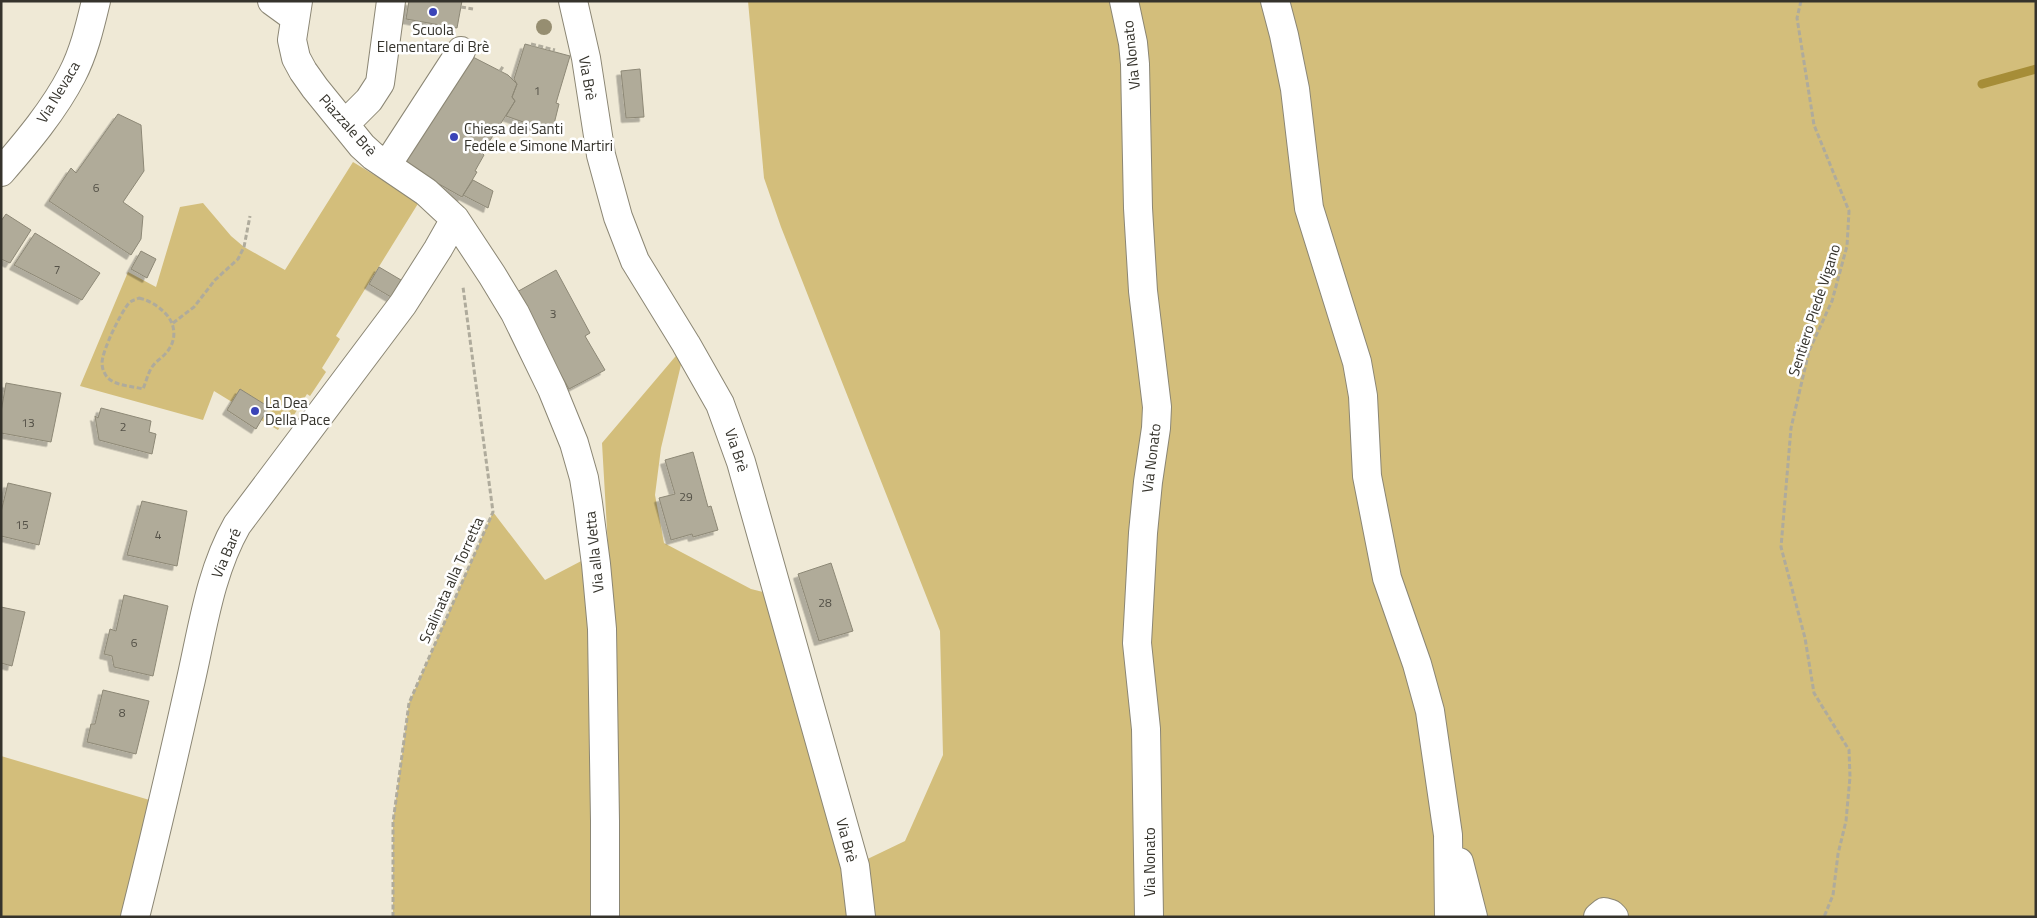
<svg xmlns="http://www.w3.org/2000/svg" width="2037" height="918" viewBox="0 0 2037 918" font-family="'Titillium Web',sans-serif">
<style>
.green{fill:#d3be7b}
.lines{fill:none;stroke-linecap:round;stroke-linejoin:round}
.stream{stroke:#a68d37;stroke-width:9}
.building{fill:#b0ab99;stroke:#8d8876;filter:url(#shadow)}
.minor-casing{stroke:#8b8674;stroke-width:30}
.path{stroke:#afab9c;stroke-width:3;stroke-dasharray:5 2.5;stroke-linecap:butt}
.minor{stroke:#fff;stroke-width:28}
.tree{fill:#968e71}
.poi-dot{fill:#3a44b8;stroke:#fff;stroke-width:2}
.labels{text-anchor:middle;dominant-baseline:central;stroke-width:5;stroke-linejoin:round;paint-order:stroke}
.number-label{font-size:12px;fill:#545147}
.poi-label{font-size:15px;fill:#35332c;stroke:#fff;text-anchor:start}
.street-label{font-size:15px;fill:#35332c;stroke:#fff}
</style>
<defs>
<filter id="shadow"><feDropShadow dx="-4.5" dy="4.5" stdDeviation="0" flood-color="#0004"/></filter>
</defs>
<rect width="100%" height="100%" fill="#efe9d6"/>
<path class="green" d="M748,1H2036V917H393V822L409,703L493,512L545,580L608,547L602,443L686,344L661,448L655,495L664,543L751,589L779,596L855,865L905,841L943,755L940,631L781,227L764,178Z
M353,162L419,202L336,336L340,339L322,368L326,372L310,396L307,394L289,423L284,420L278,430L261,420L256,429L227,410L232,402L214,391L203,420L80,386L128,272L156,287L180,207L203,203L231,236L244,247L285,270Z
M1,756L163,804L135,917H1Z"/>
<g class="lines">
<path class="stream" d="M1982,84L2036,69"/>
</g>
<path class="building" d="M409,1H462L457,28L406,19Z
M525,44L570,56L556,103L559,104L552,132L506,116L515,101L512,97L517,84L514,79Z
M469,55L508,75L517,84L512,97L515,101L482,153L484,155L475,171L477,172L462,197L400,162Z
M640,69L644,117L626,118L621,71Z
M118,114L141,125L144,171L123,202L143,216L141,239L131,255L49,201L71,168L76,173Z
M473,180L493,191L488,208L463,195Z
M6,214L31,230L10,263L1,259V221Z
M35,233L100,273L82,300L14,265Z
M141,251L156,259L147,278L131,269Z
M379,267L401,280L391,297L369,284Z
M556,270L590,333L585,336L605,370L569,389L515,293Z
M6,383L61,393L51,442L1,433V412Z
M240,389L269,407L256,429L227,410Z
M101,408L151,421L149,432L156,434L152,454L99,440L95,416L98,418Z
M693,452L708,507L711,506L718,530L693,537L692,534L671,540L659,498L675,494L665,460Z
M8,483L51,493L39,545L1,536V512Z
M142,501L187,511L177,566L127,555Z
M831,563L853,631L819,641L798,574Z
M124,595L168,606L153,676L114,667L112,656L104,654L110,629L116,631Z
M1,607L25,612L12,666L1,663Z
M103,690L149,701L136,754L87,742L91,724H95Z"/>
<g class="lines">
<defs>
<path id="minor" d="M272,1L294,17
M298,1L292,40L296,58L303,71L315,88L362,146L373,156L426,192L455,219L492,275L515,313L552,389L574,443L584,478L588,503L596,564L602,629L605,821V917
M573,1L586,58L601,155L618,217L635,261L686,344L720,404L741,462L855,866L861,917
M1124,1L1133,43L1135,64L1138,208L1143,291L1157,407L1156,428L1148,482L1143,533L1137,643L1146,729L1149,917
M1275,1L1284,35L1295,89L1309,208L1357,362L1363,396L1367,476L1387,578L1417,664L1430,711L1448,835L1449,917
M345,124L369,100L380,83L391,1
M387,165L461,51
M1,172C27,142 54,110 72,75C84,52 90,26 96,1
M1459,862L1473,917
M135,917C154,841 172,764 189,688C202,633 209,574 237,525L403,304L438,249L455,219
M1598,917L1604,912L1611,914L1614,917"/>
</defs>
<use href="#minor" class="minor-casing"/>
<path class="path" d="M1801,1L1797,18L1814,125L1849,211L1847,246L1832,301L1809,351L1791,428L1781,547L1805,638L1814,693L1849,750L1850,777L1846,821L1838,854L1833,895L1824,917
M461,7L473,9
M531,44L555,50
M500,71L504,65
M139,298C151,301 158,306 166,314C176,325 177,341 166,353C162,358 156,361 152,367C148,373 146,382 143,389C132,386 115,386 107,377C104,373 102,368 102,363C102,351 121,312 129,303C132,300 135,300 139,298Z
M173,323L194,307L215,280L238,259L244,247L250,216
M393,917V822L409,703L493,512L463,287"/>
<use href="#minor" class="minor"/>
</g>
<circle class="tree" cx="544" cy="27" r="8"/>
<g class="poi-dot">
<circle cx="433" cy="12" r="5"/>
<circle cx="454" cy="137" r="5"/>
<circle cx="255" cy="411" r="5"/>
</g>
<g class="labels">
<g class="number-label">
<text x="537" y="90">1</text>
<text x="96" y="187">6</text>
<text x="57" y="269">7</text>
<text x="553" y="313">3</text>
<text x="28" y="422">13</text>
<text x="123" y="426">2</text>
<text x="686" y="496">29</text>
<text x="22" y="524">15</text>
<text x="158" y="534">4</text>
<text x="825" y="602">28</text>
<text x="134" y="642">6</text>
<text x="122" y="712">8</text>
</g>
<g class="poi-label">
<text x="433" y="29" text-anchor="middle">Scuola<tspan x="433" dy="17">Elementare di Brè</tspan></text>
<text x="464" y="128">Chiesa dei Santi<tspan x="464" dy="17">Fedele e Simone Martiri</tspan></text>
<text x="265" y="402">La Dea<tspan x="265" dy="17">Della Pace</tspan></text>
</g>
<g class="street-label">
<text transform="translate(1131 55) rotate(-96)">Via Nonato</text>
<text transform="translate(588 78) rotate(80)">Via Brè</text>
<text transform="translate(58 92) rotate(-59)">Via Nevaca</text>
<text transform="translate(348 125) rotate(48)">Piazzale Brè</text>
<text transform="translate(1814 310) rotate(-72)">Sentiero Piede Vigano</text>
<text transform="translate(737 450) rotate(72)">Via Brè</text>
<text transform="translate(1151 458) rotate(-83)">Via Nonato</text>
<text transform="translate(594 552) rotate(-96)">Via alla Vetta</text>
<text transform="translate(226 553) rotate(-67)">Via Baré</text>
<text transform="translate(451 580) rotate(-66)">Scalinata alla Torretta</text>
<text transform="translate(847 840) rotate(75)">Via Brè</text>
<text transform="translate(1149 862) rotate(-90)">Via Nonato</text>
</g>
</g>
<rect width="2037" height="918" fill="none" stroke="#35332c" stroke-width="5"/>
</svg>
